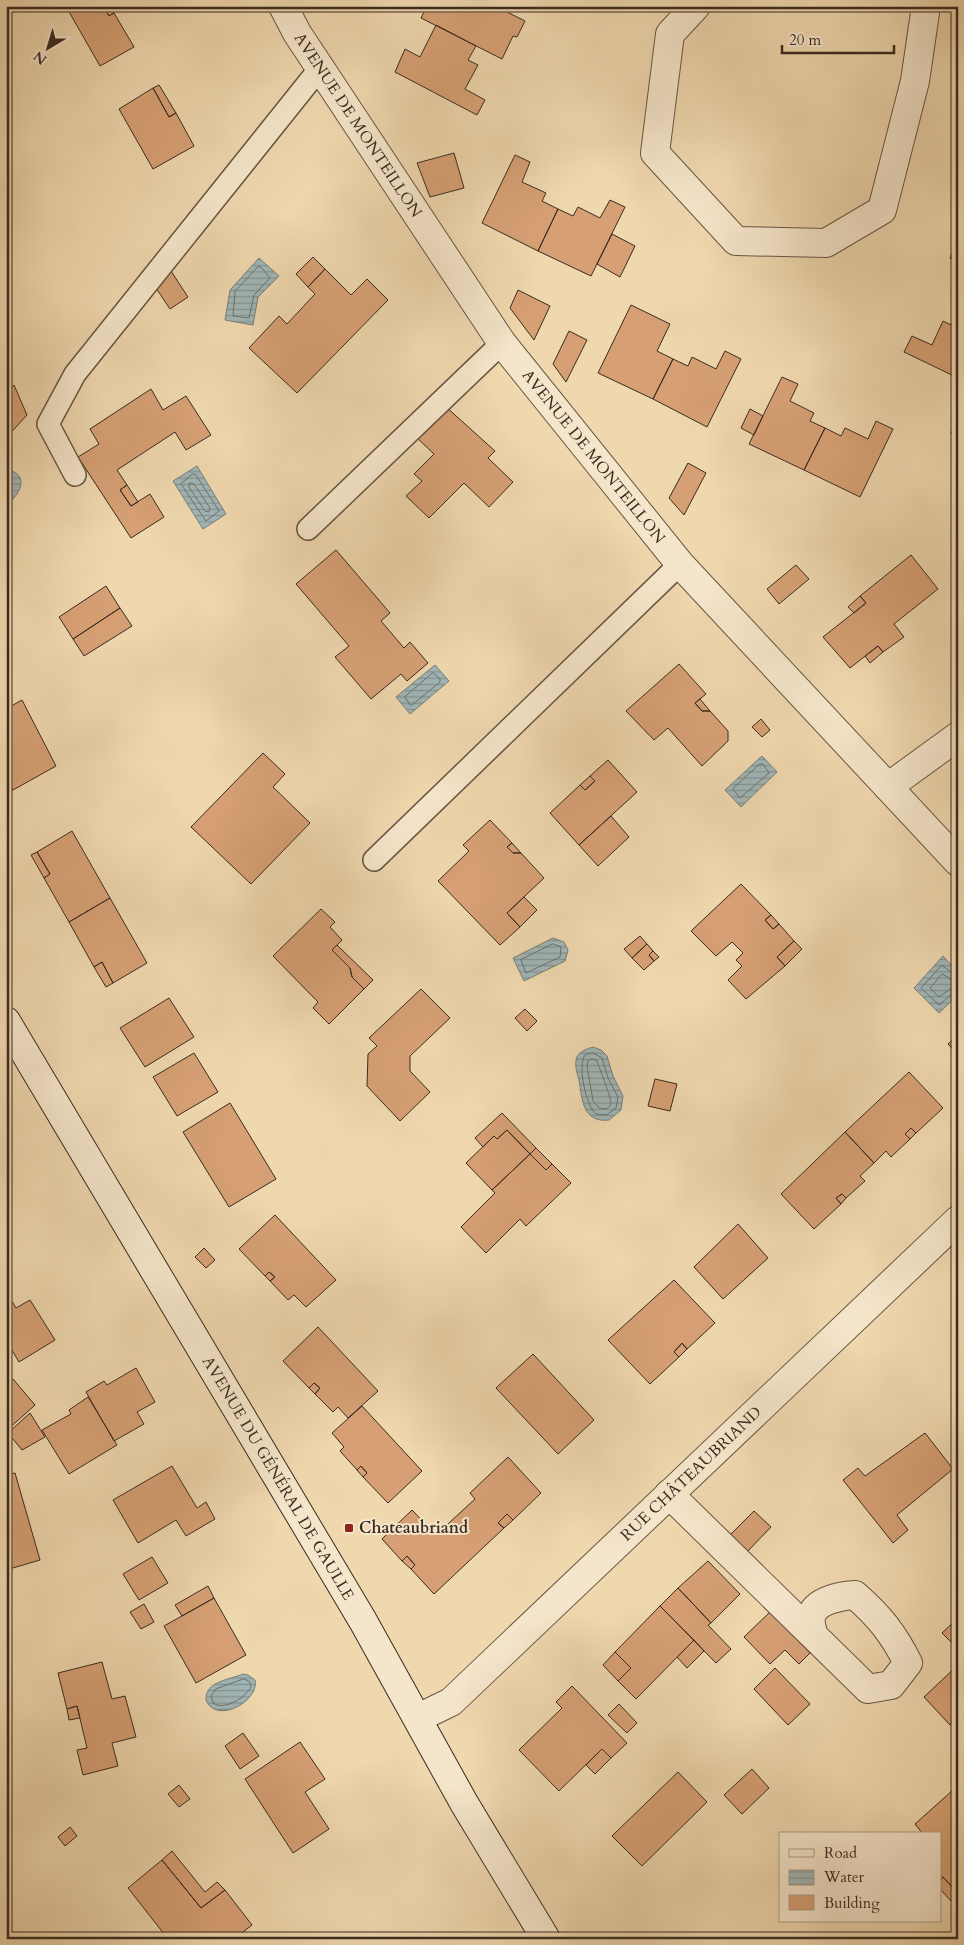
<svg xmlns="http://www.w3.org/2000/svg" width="964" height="1945" viewBox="0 0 964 1945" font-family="Cardo,serif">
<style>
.water{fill:url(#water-rules);stroke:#777e7b}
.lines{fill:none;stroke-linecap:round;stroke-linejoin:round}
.shore{stroke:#6d706c;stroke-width:1}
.building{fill:#d6a074;stroke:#3a2b21}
.lane-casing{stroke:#675644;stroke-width:24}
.street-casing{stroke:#675644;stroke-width:30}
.secondary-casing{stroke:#3a2b21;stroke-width:30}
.lane{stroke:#f5e5ca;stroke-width:21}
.street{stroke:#f5e5ca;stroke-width:28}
.secondary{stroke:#f5e5ca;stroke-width:28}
.poi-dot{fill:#8f2418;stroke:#f5e5ca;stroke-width:2}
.labels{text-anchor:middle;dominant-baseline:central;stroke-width:4;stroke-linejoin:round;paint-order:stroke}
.street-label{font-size:16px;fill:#3a2b21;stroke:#f5e5ca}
.poi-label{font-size:16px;font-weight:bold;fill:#3a2b21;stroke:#f5e5ca;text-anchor:start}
</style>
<defs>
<pattern id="water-rules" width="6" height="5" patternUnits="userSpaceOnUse" patternTransform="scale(1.25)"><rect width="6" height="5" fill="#a0b6b7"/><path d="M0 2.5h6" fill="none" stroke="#839494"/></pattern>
</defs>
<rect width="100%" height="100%" fill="#efd7ae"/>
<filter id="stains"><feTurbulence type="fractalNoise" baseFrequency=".004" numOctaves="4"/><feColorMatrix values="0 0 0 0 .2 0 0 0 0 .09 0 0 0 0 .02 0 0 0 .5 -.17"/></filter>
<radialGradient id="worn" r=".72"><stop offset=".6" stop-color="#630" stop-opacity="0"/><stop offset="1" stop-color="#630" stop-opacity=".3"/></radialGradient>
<path class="water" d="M259,258L279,276L258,297L253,325L225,320L230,290Z
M197,466L226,514L203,529L173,481Z
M6,469C32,475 19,495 6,506Z
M435,665L449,681L410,714L396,697Z
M762,756L777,772L741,807L725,790Z
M553,938L564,942L568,950L565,961L524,981L513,958Z
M943,956L958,972V995L939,1013L914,988Z
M593,1047L601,1050L607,1056L613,1076L623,1096L621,1110L609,1120C583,1123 582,1100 579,1080C577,1073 574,1064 577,1057C580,1051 587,1049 593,1047Z
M243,1674L248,1675L255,1680C260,1701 216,1725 206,1700C205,1681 229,1680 243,1674Z"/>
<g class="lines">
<path class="shore" d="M258,267H261L270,278L254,295L249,318L233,316L235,292Z
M193,474L196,475L219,511L206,521L181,484Z
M190,483L194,484L210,508L209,512L205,511L189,487Z
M433,673L440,679V682L412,705H410L405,697Z
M760,764H763L769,773L740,798L733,789Z
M553,944L561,947L560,957L526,973L521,960Z
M958,975L953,974L942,965L921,988L939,1005L953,993L958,992
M958,981L957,983L942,974L930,988L939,997L957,984L958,986
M593,1053L602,1058L608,1078L618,1097L616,1108L607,1115L596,1114C586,1106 577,1065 585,1055Z
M593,1059L597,1061C600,1070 612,1099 611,1105L606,1109L599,1108L593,1101L587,1066L588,1061Z
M244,1679L250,1682L251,1687C245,1698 224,1711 213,1703L211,1696L216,1689Z"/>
</g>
<path class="building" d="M74,6H103L109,16L114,13L134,47L100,66L68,10Z
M103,6H110L114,13L109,16Z
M427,6H495L525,21L517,37L513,36L502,59L421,18Z
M436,25L476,46L468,60L478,65L465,89L485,100L477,115L395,72L405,49L420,57Z
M159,85L176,113L169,117L153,88Z
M153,88L169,117L176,113L194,146L153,169L119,109Z
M454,153L464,188L430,197L417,163Z
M515,155L530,162L522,182L546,193L542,201L558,209L538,251L482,223Z
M610,200L625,207L591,276L538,251L558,209L573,216L578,207L600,218Z
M612,234L635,246L620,277L597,264Z
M957,243H958V262L950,258Z
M313,257L325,269L308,287L296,274Z
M167,265L188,297L170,309L152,282Z
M325,269L351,295L367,279L388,300L297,393L249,348L279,316L287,324L315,294L308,287Z
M518,290L550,306L534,340L510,308Z
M631,305L670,324L657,351L673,359L653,399L598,373Z
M958,311V378L904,352L912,336L932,345L943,321L951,325Z
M569,331L587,340L566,382L553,364Z
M725,351L741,359L707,427L653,399L673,359L688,366L692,357L716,369Z
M782,377L798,384L790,401L814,413L810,421L825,428L804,470L749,444Z
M14,385L27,415L6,438V393Z
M151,389L163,410L186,396L211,435L186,450L175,432L117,470L127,485L120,490L131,506L150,494L164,517L131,538L78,457L99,444L90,429Z
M445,406L495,451L488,458L513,482L489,507L464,483L429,518L406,496L422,481L414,474L434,454L416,437Z
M750,409L763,416L754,435L741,428Z
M958,420V436L951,433Z
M876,421L893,429L860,497L804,470L825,428L841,436L845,428L868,439Z
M688,463L706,473L684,515L669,498Z
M127,485L138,502L131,506L120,490Z
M336,550L390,613L381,621L404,648L410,642L428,663L407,681L401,674L371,699L335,657L349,646L296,584Z
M911,555L938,589L894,624L904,637L883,652L878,646L850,668L823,637L866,603L860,596Z
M796,565L809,579L779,604L767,589Z
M106,586L120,608L73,639L59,617Z
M860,596L866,603L854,613L848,607Z
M120,608L132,626L84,656L73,639Z
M878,646L883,652L870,663L865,656Z
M679,664L706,694L695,703L702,711H710L728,731V741L702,766L668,728L654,740L626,711Z
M700,699L710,711H702L695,703Z
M22,700L56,766L13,790L6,777V709Z
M761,719L770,730L762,737L752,727Z
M263,753L285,774L273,787L310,823L251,884L191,827Z
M608,760L637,792L579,845L550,813L580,785L585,790L595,781L590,776Z
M590,776L595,781L585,790L580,785Z
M6,777L13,790L6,793Z
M611,816L629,837L598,866L579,845Z
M490,820L512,843L507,847L513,853H521L544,878L507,913L520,927L500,945L438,881L469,851L463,845Z
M72,831L110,898L69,922L44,878L50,874L37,852Z
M512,843L521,853H513L507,847Z
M37,852L50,874L44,878L31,855Z
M741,884L771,915L765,920L773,929L779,924L794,941L777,957L785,966L746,999L728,980L742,966L736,960L743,953L732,942L716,956L691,931Z
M524,897L537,910L520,927L507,913Z
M110,898L147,963L113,983L102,962L94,967L69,922Z
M321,909L335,922L330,927L342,940L332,950L350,968L352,977L364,989L329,1024L313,1008L318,1002L273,956Z
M771,915L779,924L773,929L765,920Z
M640,936L647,944L632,958L624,949Z
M794,941L802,949L785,966L777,957Z
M647,944L653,951L649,955L654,961L644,970L632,958Z
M337,945L373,980L364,989L352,977L350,968L332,950Z
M653,951L659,957L654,961L649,955Z
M102,962L113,983L106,987L94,967Z
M421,989L450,1018L410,1056V1071L430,1092L400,1121L367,1086L368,1054L377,1046L369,1038Z
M169,998L194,1037L145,1067L120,1028Z
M525,1009L537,1021L527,1031L515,1018Z
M958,1035V1055L948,1044Z
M194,1053L218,1092L177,1116L153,1077Z
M909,1072L943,1108L916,1133L911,1128L905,1134L910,1139L891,1157L886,1151L874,1163L845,1132Z
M655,1079L677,1084L670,1111L648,1106Z
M230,1103L276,1179L229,1207L183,1132Z
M502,1113L536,1148L530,1154L507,1130L497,1139L494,1136L483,1147L475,1138Z
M911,1128L916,1133L910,1139L905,1134Z
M507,1130L530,1154L492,1190L466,1163L494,1136L497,1139Z
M845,1132L874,1163L860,1176L865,1181L846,1198L842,1194L836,1198L841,1204L814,1229L781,1194Z
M536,1148L552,1164L546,1170L530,1154Z
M530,1154L546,1170L552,1164L571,1183L526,1226L520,1219L486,1253L461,1227L495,1193L492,1190Z
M842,1194L846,1198L841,1204L836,1198Z
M275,1215L336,1280L306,1307L294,1295L288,1300L270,1281L275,1277L269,1272L265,1276L239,1249Z
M738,1224L768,1258L723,1299L694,1267Z
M204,1248L215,1260L206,1268L195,1257Z
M269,1272L275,1277L270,1281L265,1276Z
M674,1280L715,1323L687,1349L682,1343L674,1352L679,1357L650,1384L608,1340Z
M6,1291L16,1308L30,1300L55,1340L19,1362L6,1340Z
M318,1327L378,1391L348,1418L338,1407L333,1412L315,1394L320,1388L314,1383L309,1388L283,1361Z
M682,1343L687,1349L679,1357L674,1352Z
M533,1354L594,1420L558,1454L496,1388Z
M136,1368L155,1402L137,1412L144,1424L114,1441L86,1392L104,1381L107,1385Z
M13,1379L35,1405L6,1431V1385Z
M314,1383L320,1388L315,1394L309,1388Z
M958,1391V1402L952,1396Z
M88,1397L117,1445L69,1474L42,1430L71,1414L69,1410Z
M362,1406L422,1471L388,1503L363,1477L367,1473L361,1466L357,1470L340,1451L344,1447L332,1433Z
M30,1413L45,1437L22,1450L8,1433Z
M925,1433L953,1469L897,1515L908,1530L893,1543L843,1480L858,1468L865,1476Z
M508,1457L541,1493L513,1520L507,1514L498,1523L504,1528L434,1594L411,1569L415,1565L407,1556L402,1561L382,1539L412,1510L436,1535L475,1499L470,1493Z
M172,1466L197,1508L206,1502L215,1519L186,1536L176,1520L138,1543L113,1500Z
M361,1466L367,1473L363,1477L357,1470Z
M15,1473L40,1560L6,1570V1475Z
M754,1511L771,1527L746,1553L729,1536Z
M507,1514L513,1520L504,1528L498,1523Z
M407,1556L415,1565L411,1569L402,1561Z
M152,1557L168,1583L139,1600L123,1574Z
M708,1561L740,1594L711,1623L678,1588Z
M208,1586L214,1598L182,1616L175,1605Z
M678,1588L711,1623L708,1625L731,1649L716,1663L660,1606Z
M214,1598L246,1655L196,1683L164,1626Z
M144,1604L154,1622L141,1629L130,1612Z
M660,1606L694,1640L636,1699L618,1681L631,1668L615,1652Z
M770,1612L810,1653L799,1664L785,1650L770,1664L744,1637Z
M958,1618V1649L942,1633Z
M694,1640L704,1651L687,1668L677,1657Z
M615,1652L631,1668L618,1681L603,1665Z
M102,1662L112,1699L125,1696L136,1737L112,1743L118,1766L83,1775L77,1750L87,1748L77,1706L67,1709L58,1673Z
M958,1665V1718L950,1725L924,1697Z
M775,1668L810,1704L788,1725L754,1689Z
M572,1686L627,1743L611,1758L602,1749L559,1791L519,1750L562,1708L556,1702Z
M619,1704L637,1723L627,1733L608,1715Z
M77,1706L80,1718L69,1720L67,1709Z
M243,1733L259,1756L240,1769L225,1746Z
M300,1742L325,1779L305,1792L329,1829L293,1853L245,1779Z
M602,1749L611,1758L595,1774L586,1765Z
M752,1769L769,1788L742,1814L724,1795Z
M678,1772L707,1802L642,1866L612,1836Z
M179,1785L190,1799L179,1807L168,1794Z
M953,1790L958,1795V1893L940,1874V1834H923L915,1824Z
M70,1827L77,1836L65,1846L58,1837Z
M172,1851L205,1892L217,1882L225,1890L201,1908L162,1860Z
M162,1860L201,1908L225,1890L252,1925L234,1939H168L128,1888Z
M943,1877L958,1893L951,1901L940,1889V1881Z"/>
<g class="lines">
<defs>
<path id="lane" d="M75,475L48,424L75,374L320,68
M308,529L502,343
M374,860L680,564"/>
<g id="street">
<path id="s1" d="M283,6L297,33L502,343L680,564L958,862"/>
<path d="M696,6L670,34L655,153L736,241L826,243L882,210L915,81L926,6"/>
<path d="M888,787L958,736"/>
<path d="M669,1494L868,1689L891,1685L908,1663C893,1633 879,1616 855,1595C841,1596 815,1600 811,1617C810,1621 812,1629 813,1633"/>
<path id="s2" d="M418,1718L451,1702L958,1220"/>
</g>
<g id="secondary">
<path id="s3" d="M6,1021L363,1621L464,1803L546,1939"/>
</g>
</defs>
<use href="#lane" class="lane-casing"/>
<use href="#street" class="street-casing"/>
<use href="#secondary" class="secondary-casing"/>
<use href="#lane" class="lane"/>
<use href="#street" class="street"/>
<use href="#secondary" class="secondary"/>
</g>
<rect class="poi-dot" x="344" y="1523" width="10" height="10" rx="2.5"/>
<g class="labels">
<g class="street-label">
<text stroke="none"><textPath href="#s1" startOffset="141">AVENUE DE MONTEILLON</textPath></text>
<text stroke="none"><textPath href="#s1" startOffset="548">AVENUE DE MONTEILLON</textPath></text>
<text stroke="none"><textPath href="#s2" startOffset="368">RUE CHÂTEAUBRIAND</textPath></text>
<text stroke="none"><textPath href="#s3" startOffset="532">AVENUE DU GÉNÉRAL DE GAULLE</textPath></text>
</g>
<g class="poi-label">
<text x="359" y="1528">Chateaubriand</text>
</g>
</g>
<rect width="964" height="1945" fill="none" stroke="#efd7ae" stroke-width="25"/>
<rect x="8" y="8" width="949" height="1930" fill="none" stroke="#3a2b21" stroke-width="2.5"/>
<rect x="12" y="12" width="939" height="1920" fill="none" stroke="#3a2b21"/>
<rect x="779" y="1832" width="162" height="90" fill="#f5e5ca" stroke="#aa9b86"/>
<rect x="789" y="1849" width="25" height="8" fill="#f5e5ca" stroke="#aa9b86"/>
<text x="824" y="1858" font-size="15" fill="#3a2b21">Road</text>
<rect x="789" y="1870" width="25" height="15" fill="url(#water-rules)" stroke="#aa9b86"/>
<text x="824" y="1882" font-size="15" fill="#3a2b21">Water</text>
<rect x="789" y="1895" width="25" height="15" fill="#d6a074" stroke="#aa9b86"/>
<text x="824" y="1908" font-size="15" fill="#3a2b21">Building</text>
<g transform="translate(48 48) rotate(218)" stroke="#f5e5ca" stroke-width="4" paint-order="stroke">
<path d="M0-4L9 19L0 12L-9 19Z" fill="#3a2b21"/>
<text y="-8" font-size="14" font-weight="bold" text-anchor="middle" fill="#3a2b21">N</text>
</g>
<path d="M782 45v8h112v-8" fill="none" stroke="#3a2b21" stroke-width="2.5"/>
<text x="789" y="45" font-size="15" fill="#3a2b21" stroke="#f5e5ca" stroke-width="4" paint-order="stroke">20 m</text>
<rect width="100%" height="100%" filter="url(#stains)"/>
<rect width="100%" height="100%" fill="url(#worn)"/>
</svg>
